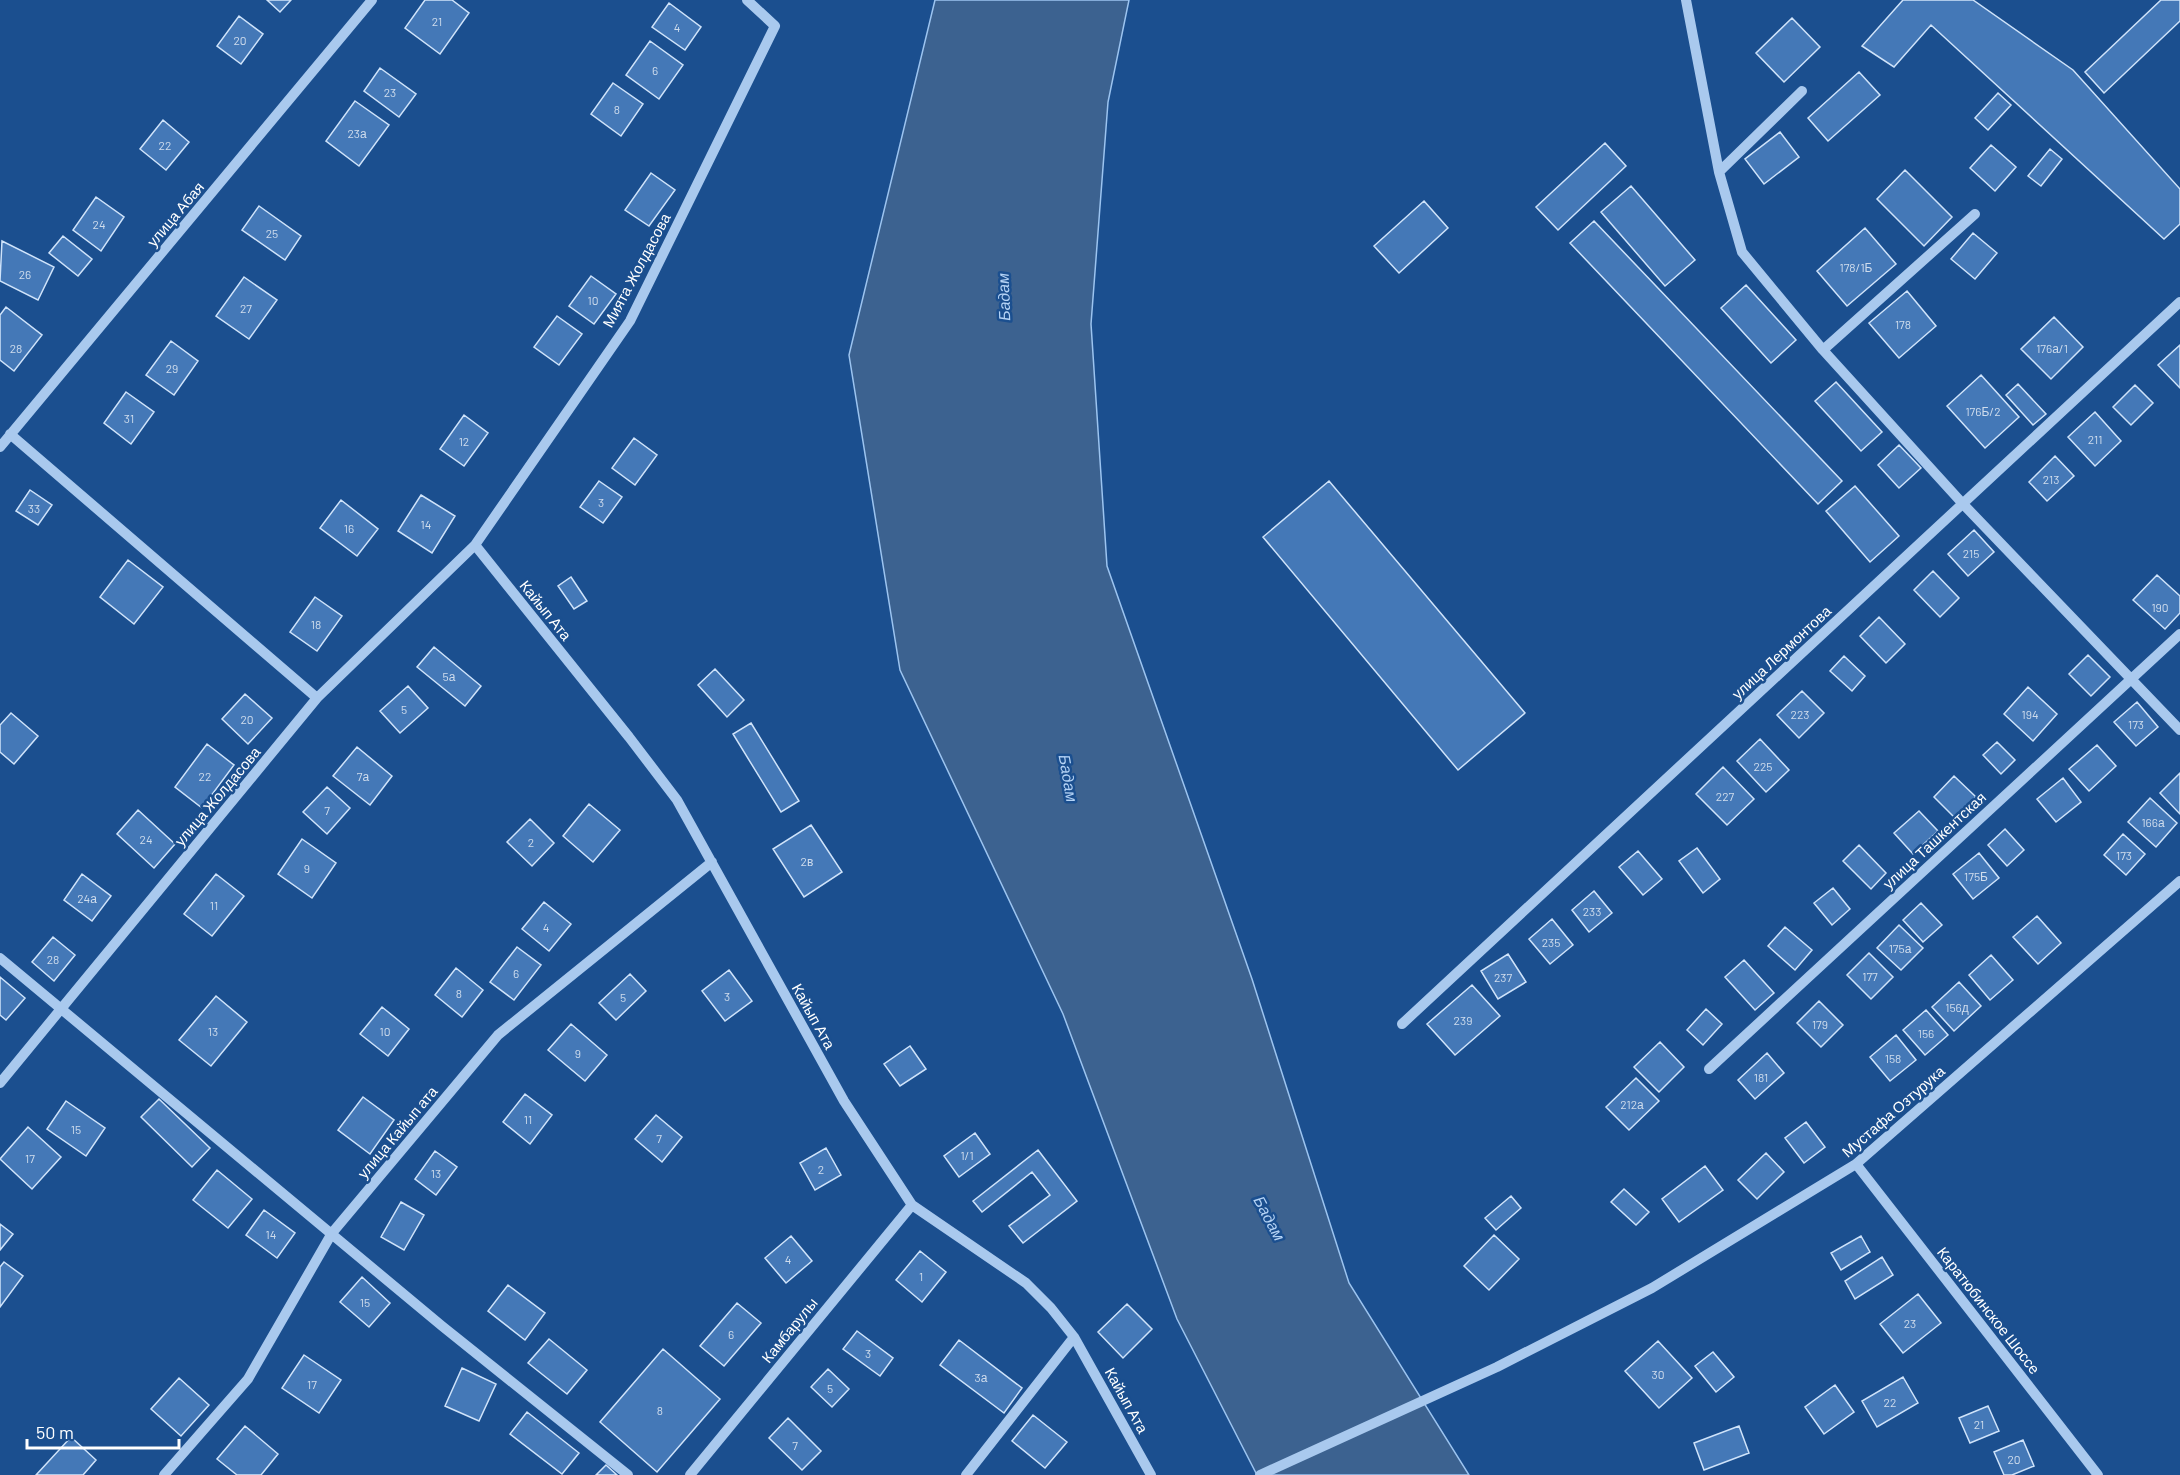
<svg xmlns="http://www.w3.org/2000/svg" width="2180" height="1475" viewBox="0 0 2180 1475" font-family="Barlow,sans-serif">
<style>
.water{fill:#3c6290;stroke:#9cc4f0;stroke-width:1.5}
.building{fill:#4478b7;stroke:#cfe3fa;stroke-width:1.5}
.lines{fill:none;stroke-linecap:round;stroke-linejoin:round}
.minor{stroke:#a9c9ee;stroke-width:10}
.labels{text-anchor:middle;dominant-baseline:central;stroke-width:5;stroke-linejoin:round;paint-order:stroke}
.number-label{font-size:12px;fill:#d0dded}
.street-label{font-size:15px;fill:#fff;stroke:#1b4f8f}
.water-label{font-size:16px;font-style:italic;fill:#b5d3f5;stroke:#1b4f8f}
</style>
<rect width="100%" height="100%" fill="#1b4f8f"/>
<path class="water" d="M935,0H1129L1108,102L1091,324L1107,566L1252,979L1349,1283L1469,1475H1257L1177,1319L1063,1014L900,670L849,355Z"/>
<path class="building" d="M267,0H291L280,12Z
M425,0H452L469,13L440,54L405,28Z
M1903,0H1973L2073,70L2180,189V224L2164,239L1931,25L1894,67L1862,46Z
M2161,0H2180V21L2104,93L2085,72Z
M669,3L701,27L685,50L652,27Z
M239,16L263,34L241,64L217,46Z
M1792,18L1820,47L1784,82L1756,53Z
M650,41L683,65L659,99L626,75Z
M380,68L416,94L399,117L364,91Z
M1859,72L1880,95L1828,141L1808,118Z
M613,83L643,104L621,136L591,114Z
M1998,93L2011,105L1988,130L1975,118Z
M355,101L389,125L359,166L326,141Z
M163,120L189,142L166,170L140,149Z
M1780,132L1799,157L1764,184L1745,159Z
M1605,143L1626,166L1558,230L1536,207Z
M1991,145L2016,167L1995,191L1970,168Z
M2050,149L2062,159L2041,186L2028,176Z
M1905,170L1952,217L1924,246L1877,199Z
M651,173L675,190L649,226L625,210Z
M1631,186L1695,260L1665,286L1601,212Z
M96,197L124,217L101,251L73,230Z
M1424,201L1448,228L1399,273L1374,246Z
M259,206L301,236L285,260L242,230Z
M1594,221L1842,481L1818,504L1570,243Z
M1865,228L1896,264L1847,306L1817,271Z
M1973,233L1997,253L1975,279L1951,259Z
M63,236L92,259L78,276L49,253Z
M2,241L54,267L38,300L0,281Z
M591,276L616,294L594,324L569,306Z
M244,277L277,300L249,339L216,316Z
M1746,285L1796,340L1771,363L1721,308Z
M1907,291L1936,326L1899,358L1869,323Z
M6,307L42,335L14,371L0,360V315Z
M557,316L582,334L559,365L534,347Z
M2054,317L2083,347L2051,379L2021,349Z
M171,341L198,361L174,395L146,375Z
M2180,345V388L2158,365Z
M1981,375L2019,417L1985,448L1947,406Z
M1836,382L1882,432L1861,451L1815,401Z
M2018,384L2046,414L2033,425L2006,395Z
M2135,385L2153,403L2131,425L2113,407Z
M126,392L154,412L131,444L104,423Z
M2095,412L2121,441L2095,466L2068,437Z
M464,415L488,433L464,466L440,449Z
M634,438L657,455L635,485L612,468Z
M1899,445L1921,468L1899,488L1878,465Z
M2055,456L2074,476L2047,501L2029,482Z
M599,481L622,497L603,523L580,507Z
M1329,481L1525,713L1458,770L1263,537Z
M1855,486L1899,536L1870,562L1826,511Z
M30,490L52,505L38,525L16,511Z
M421,495L455,516L432,553L398,531Z
M341,500L378,529L357,556L320,528Z
M1974,530L1994,552L1968,576L1948,554Z
M128,560L163,587L134,624L100,597Z
M1933,571L1959,598L1940,617L1914,590Z
M2157,575L2180,596V613L2165,629L2133,600Z
M571,577L587,601L574,609L558,586Z
M315,597L342,616L317,651L290,632Z
M1879,617L1905,644L1886,663L1860,636Z
M434,647L481,686L465,706L417,667Z
M2088,655L2110,677L2091,696L2069,674Z
M1844,656L1865,676L1852,691L1830,671Z
M715,669L744,700L727,717L698,685Z
M408,686L428,708L400,733L380,711Z
M2028,687L2057,714L2033,741L2004,714Z
M1802,691L1824,713L1799,738L1777,715Z
M245,694L272,718L248,744L222,719Z
M2137,702L2158,727L2136,746L2114,722Z
M11,713L38,736L14,764L0,752V725Z
M751,723L799,801L781,812L733,734Z
M1760,739L1789,770L1766,792L1737,761Z
M1997,742L2015,760L2001,774L1983,755Z
M207,744L234,765L202,808L175,787Z
M2097,745L2116,766L2089,791L2069,769Z
M357,747L392,776L370,805L333,776Z
M1723,767L1754,799L1727,825L1696,794Z
M2180,773V814L2160,793Z
M1954,776L1976,797L1955,818L1934,797Z
M2063,778L2081,802L2056,822L2037,799Z
M327,787L350,808L327,834L303,812Z
M2150,798L2177,823L2156,847L2128,822Z
M589,804L620,830L593,862L563,836Z
M138,810L175,844L154,868L117,834Z
M1919,811L1938,831L1913,854L1894,833Z
M530,819L554,843L532,866L507,842Z
M811,825L842,872L804,897L773,849Z
M2005,829L2024,850L2007,866L1988,845Z
M2123,834L2145,854L2126,875L2104,855Z
M302,839L336,863L312,898L278,874Z
M1859,845L1886,873L1871,889L1843,861Z
M1697,848L1720,879L1703,893L1679,861Z
M1638,851L1662,879L1643,895L1619,867Z
M1979,853L1999,878L1973,899L1953,874Z
M82,874L111,896L92,921L64,900Z
M216,874L244,896L212,936L184,914Z
M1833,888L1850,909L1832,925L1814,903Z
M1594,891L1612,913L1589,932L1572,910Z
M544,902L571,924L549,951L522,929Z
M1921,903L1942,925L1923,942L1903,920Z
M2037,916L2061,943L2038,964L2013,937Z
M1552,919L1573,945L1550,964L1529,939Z
M1899,925L1923,948L1901,970L1877,948Z
M1785,927L1812,950L1795,970L1768,946Z
M53,937L75,955L54,981L32,962Z
M517,947L541,965L514,1000L490,982Z
M1869,953L1893,977L1871,999L1847,975Z
M1508,954L1526,982L1498,999L1481,971Z
M1991,955L2013,980L1990,1000L1969,975Z
M1744,960L1774,993L1755,1010L1725,977Z
M456,968L483,990L462,1017L435,995Z
M729,970L752,1001L725,1021L702,991Z
M630,974L646,991L616,1020L599,1003Z
M0,977L25,998L6,1020L0,1015Z
M1959,982L1981,1006L1954,1031L1932,1007Z
M1472,985L1500,1016L1455,1055L1427,1024Z
M216,996L247,1022L211,1066L179,1040Z
M1819,1001L1843,1025L1821,1047L1797,1023Z
M382,1007L409,1029L388,1056L360,1034Z
M1706,1009L1722,1024L1703,1045L1687,1030Z
M1926,1010L1948,1035L1925,1055L1903,1030Z
M571,1024L607,1055L585,1081L548,1050Z
M1896,1035L1916,1060L1890,1081L1870,1057Z
M1660,1042L1684,1067L1659,1092L1634,1067Z
M910,1046L926,1069L900,1086L884,1064Z
M1767,1053L1784,1073L1755,1099L1738,1080Z
M1636,1078L1659,1101L1629,1130L1606,1107Z
M525,1094L552,1115L530,1144L503,1122Z
M363,1097L394,1120L370,1154L338,1130Z
M159,1099L210,1148L192,1167L141,1117Z
M66,1101L105,1128L86,1156L47,1129Z
M656,1115L682,1137L662,1162L635,1139Z
M1806,1122L1825,1147L1804,1163L1785,1138Z
M28,1127L61,1157L32,1189L0,1159Z
M975,1133L990,1154L959,1177L944,1156Z
M826,1148L841,1175L815,1190L800,1163Z
M1038,1150L1077,1201L1023,1243L1009,1226L1050,1195L1032,1172L982,1212L973,1201Z
M435,1151L457,1167L436,1195L415,1179Z
M1766,1153L1784,1172L1757,1199L1738,1180Z
M1705,1166L1723,1190L1679,1222L1662,1199Z
M217,1170L252,1199L228,1228L193,1200Z
M1624,1189L1649,1212L1636,1225L1611,1202Z
M1511,1196L1521,1208L1496,1230L1485,1218Z
M401,1202L424,1215L404,1250L381,1237Z
M264,1210L295,1233L277,1258L246,1235Z
M0,1224L13,1234L0,1250Z
M1494,1235L1519,1259L1489,1290L1464,1266Z
M791,1236L812,1261L786,1283L765,1258Z
M1861,1236L1870,1252L1841,1270L1831,1253Z
M920,1251L946,1272L922,1302L896,1280Z
M1882,1257L1893,1275L1855,1299L1845,1281Z
M4,1262L23,1276L0,1307V1267Z
M362,1277L390,1303L369,1327L340,1302Z
M508,1285L545,1313L525,1340L488,1311Z
M1918,1294L1941,1323L1903,1353L1880,1324Z
M737,1303L761,1323L724,1366L700,1346Z
M1127,1304L1152,1329L1123,1358L1098,1332Z
M857,1331L893,1358L880,1376L843,1349Z
M549,1339L587,1370L567,1394L528,1363Z
M959,1340L1022,1388L1004,1413L940,1365Z
M1658,1341L1692,1378L1659,1408L1625,1371Z
M663,1349L720,1399L657,1472L600,1422Z
M1713,1352L1734,1377L1716,1392L1695,1366Z
M304,1355L341,1380L319,1413L282,1388Z
M462,1368L496,1384L479,1421L445,1406Z
M828,1369L849,1389L832,1407L811,1387Z
M1903,1377L1918,1403L1877,1427L1862,1401Z
M179,1378L209,1405L181,1436L151,1409Z
M1835,1385L1854,1412L1824,1434L1805,1407Z
M1988,1406L1999,1431L1970,1443L1959,1418Z
M527,1412L579,1453L562,1474L510,1434Z
M1033,1415L1067,1442L1045,1468L1012,1441Z
M788,1418L821,1451L802,1470L769,1438Z
M245,1426L278,1454L261,1475H237L217,1459Z
M1739,1426L1749,1453L1704,1470L1694,1443Z
M71,1437L96,1460L83,1475H36Z
M2023,1440L2034,1466L2012,1475H2004L1994,1452Z
M606,1465L617,1475H596Z"/>
<g class="lines">
<path class="minor" d="M1686,0L1719,172L1742,252L1823,350L1963,504L2180,730
M1719,172L1802,91
M1823,350L1975,214
M10,434L317,698
M0,447L372,0
M475,545L629,737L677,800L844,1101L912,1205L1026,1283L1051,1308L1074,1337L1151,1475
M0,958L442,1326L628,1475
M1402,1024L2180,302
M1709,1069L2180,634
M0,1083L317,698L475,545L630,321L775,26L747,0
M1856,1164L2098,1475
M164,1475L248,1379L332,1233L498,1035L712,862
M690,1475L912,1205
M966,1475L1074,1337
M1260,1475L1497,1367L1652,1288L1856,1164L2180,881"/>
</g>
<g class="labels">
<g class="number-label">
<text x="437" y="21">21</text>
<text x="677" y="27">4</text>
<text x="240" y="40">20</text>
<text x="655" y="70">6</text>
<text x="390" y="92">23</text>
<text x="617" y="109">8</text>
<text x="357" y="133">23а</text>
<text x="165" y="145">22</text>
<text x="99" y="224">24</text>
<text x="272" y="233">25</text>
<text x="1856" y="267">178/1Б</text>
<text x="25" y="274">26</text>
<text x="593" y="300">10</text>
<text x="246" y="308">27</text>
<text x="1903" y="324">178</text>
<text x="16" y="348">28</text>
<text x="2052" y="348">176а/1</text>
<text x="172" y="368">29</text>
<text x="1983" y="411">176Б/2</text>
<text x="129" y="418">31</text>
<text x="2095" y="439">211</text>
<text x="464" y="441">12</text>
<text x="2051" y="479">213</text>
<text x="601" y="502">3</text>
<text x="34" y="508">33</text>
<text x="426" y="524">14</text>
<text x="349" y="528">16</text>
<text x="1971" y="553">215</text>
<text x="2160" y="607">190</text>
<text x="316" y="624">18</text>
<text x="449" y="676">5а</text>
<text x="404" y="709">5</text>
<text x="1800" y="714">223</text>
<text x="2030" y="714">194</text>
<text x="247" y="719">20</text>
<text x="2136" y="724">173</text>
<text x="1763" y="766">225</text>
<text x="205" y="776">22</text>
<text x="363" y="776">7а</text>
<text x="1725" y="796">227</text>
<text x="327" y="810">7</text>
<text x="2153" y="822">166а</text>
<text x="146" y="839">24</text>
<text x="531" y="842">2</text>
<text x="2124" y="855">173</text>
<text x="807" y="861">2в</text>
<text x="307" y="868">9</text>
<text x="1976" y="876">175Б</text>
<text x="87" y="898">24а</text>
<text x="214" y="905">11</text>
<text x="1592" y="911">233</text>
<text x="546" y="927">4</text>
<text x="1551" y="942">235</text>
<text x="1900" y="948">175а</text>
<text x="53" y="959">28</text>
<text x="516" y="973">6</text>
<text x="1870" y="976">177</text>
<text x="1503" y="977">237</text>
<text x="459" y="993">8</text>
<text x="727" y="996">3</text>
<text x="623" y="997">5</text>
<text x="1957" y="1007">156д</text>
<text x="1463" y="1020">239</text>
<text x="1820" y="1024">179</text>
<text x="213" y="1031">13</text>
<text x="385" y="1031">10</text>
<text x="1926" y="1033">156</text>
<text x="578" y="1053">9</text>
<text x="1893" y="1058">158</text>
<text x="1761" y="1077">181</text>
<text x="1632" y="1104">212а</text>
<text x="528" y="1119">11</text>
<text x="76" y="1129">15</text>
<text x="659" y="1138">7</text>
<text x="967" y="1155">1/1</text>
<text x="30" y="1158">17</text>
<text x="821" y="1169">2</text>
<text x="436" y="1173">13</text>
<text x="271" y="1234">14</text>
<text x="788" y="1259">4</text>
<text x="921" y="1276">1</text>
<text x="365" y="1302">15</text>
<text x="1910" y="1323">23</text>
<text x="731" y="1334">6</text>
<text x="868" y="1353">3</text>
<text x="1658" y="1374">30</text>
<text x="981" y="1377">3а</text>
<text x="312" y="1384">17</text>
<text x="830" y="1388">5</text>
<text x="1890" y="1402">22</text>
<text x="660" y="1410">8</text>
<text x="1979" y="1424">21</text>
<text x="795" y="1445">7</text>
<text x="2014" y="1459">20</text>
</g>
<g class="street-label">
<text transform="translate(175 214) rotate(-50)">улица Абая</text>
<text transform="translate(636 270) rotate(-62)">Мията Жолдасова</text>
<text transform="translate(546 610) rotate(51)">Кайып Ата</text>
<text transform="translate(1781 652) rotate(-43)">улица Лермонтова</text>
<text transform="translate(217 796) rotate(-50)">улица Жолдасова</text>
<text transform="translate(1934 840) rotate(-43)">улица Ташкентская</text>
<text transform="translate(814 1016) rotate(61)">Кайып Ата</text>
<text transform="translate(1893 1111) rotate(-41)">Мустафа Озтурука</text>
<text transform="translate(397 1132) rotate(-50)">улица Кайып ата</text>
<text transform="translate(1989 1310) rotate(52)">Каратюбинское Шоссе</text>
<text transform="translate(789 1330) rotate(-51)">Камбарулы</text>
<text transform="translate(1127 1400) rotate(61)">Кайып Ата</text>
</g>
<g class="water-label">
<text transform="translate(1003 297) rotate(-92)">Бадам</text>
<text transform="translate(1069 778) rotate(80)">Бадам</text>
<text transform="translate(1270 1218) rotate(62)">Бадам</text>
</g>
</g>
<path d="M27 1439v9h152v-9" fill="none" stroke="#ffffff" stroke-width="3"/>
<text x="36" y="1439" font-size="18" fill="#ffffff" stroke="#1b4f8f" stroke-width="4.5" paint-order="stroke">50 m</text>
</svg>
